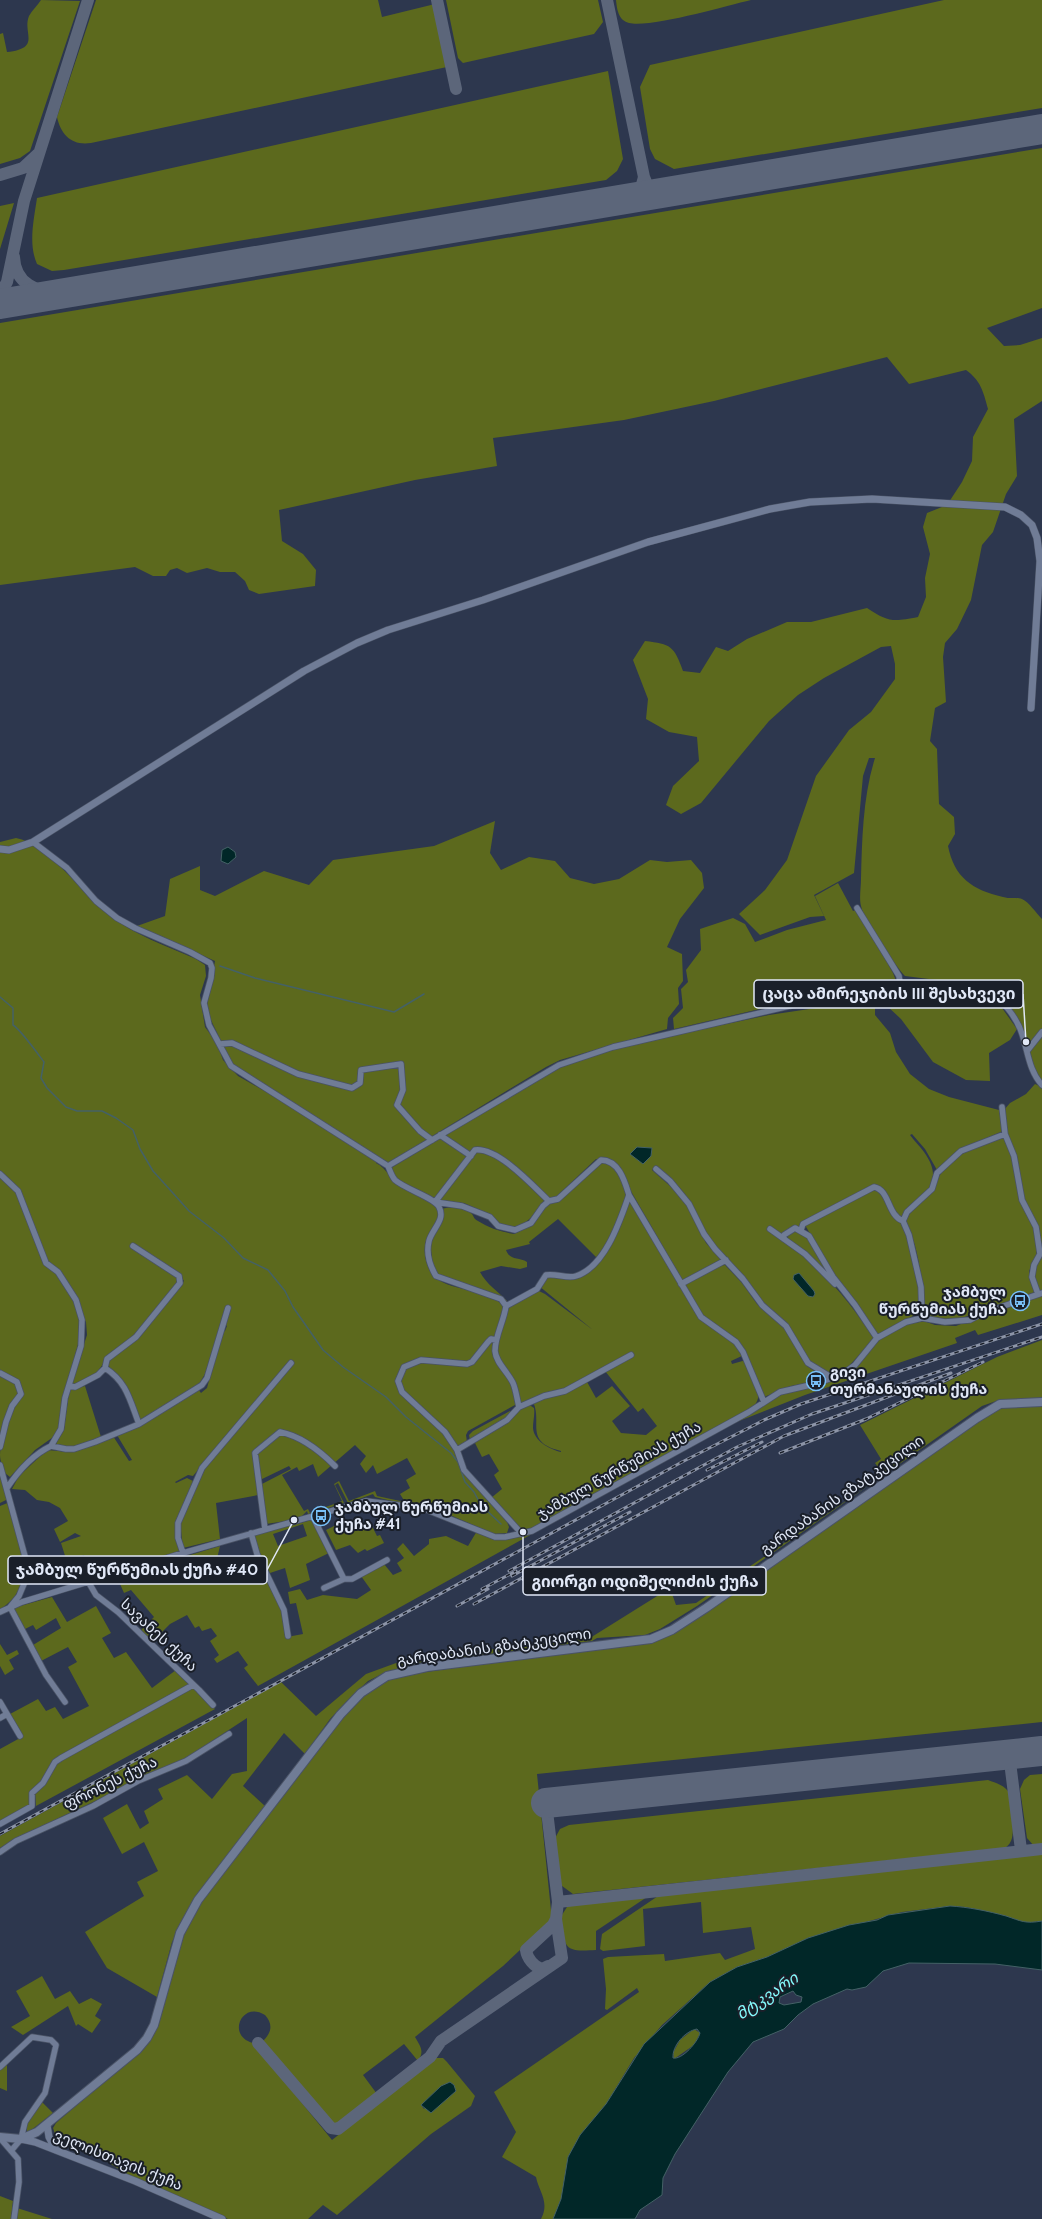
<svg xmlns="http://www.w3.org/2000/svg" width="1042" height="2219" viewBox="0 0 1042 2219" font-family="Cabin,'Noto Sans Georgian',sans-serif">
<style>
.green{fill:#5c691d;fill-rule:evenodd}
.water{fill:#012728;stroke:#446166;fill-rule:evenodd}
.lines{fill:none;stroke-linecap:round;stroke-linejoin:round}
.stream{stroke:#446166;stroke-width:1.5}
.taxiway{stroke:#5c667a;stroke-width:12}
.runway{stroke:#5c667a;stroke-width:30}
.minor-casing{stroke:#4a5366;stroke-width:7}
.tertiary-casing{stroke:#4a5366;stroke-width:8}
.secondary-casing{stroke:#4a5366;stroke-width:10}
.minor{stroke:#707c96;stroke-width:5.5}
.tertiary{stroke:#707c96;stroke-width:7}
.secondary{stroke:#707c96;stroke-width:8}
.rail-casing{stroke:#8c94a7;stroke-width:3}
.rail{stroke:#1a1f29;stroke-width:1.5;stroke-dasharray:4.5;stroke-linecap:butt}
.labels{text-anchor:middle;dominant-baseline:central;stroke-width:4;stroke-linejoin:round;paint-order:stroke}
.poi-label{font-size:15px;font-weight:bold;fill:#e1e8f7;stroke:#1a1f29;text-anchor:start}
.street-label{font-size:15px;fill:#e1e8f7;stroke:#1a1f29}
.water-label{font-size:16px;font-style:italic;fill:#84fafc;stroke:#1a1f29}
.leader{fill:none;stroke:#e1e8f7;stroke-width:1.5}
.callout-dot{fill:#e1e8f7;stroke:#1a1f29;stroke-width:1.5}
.callout{fill:#1a1f29;stroke:#e1e8f7;stroke-width:1.5}
.callout-label{font-size:16px;text-anchor:middle;font-weight:bold;fill:#e1e8f7}
</style>
<rect width="100%" height="100%" fill="#2d374e"/>
<path class="green" d="M41,0L80,1L30,151L20,158L0,164V34L3,33L7,52C42,48 22,33 29,16C32,10 38,5 41,0Z
M96,0H378L382,17L435,4L447,67L91,143C72,146 61,135 57,117Z
M446,0H598L603,22L594,34L463,63L458,58Z
M616,0H751C725,6 651,28 629,23C618,20 617,9 616,0Z
M944,0H1042V108L674,169L655,159L650,149L640,87L650,65Z
M608,71L623,159L617,171L606,180L64,270L52,271L37,264C28,244 34,219 37,198Z
M1042,148V308L987,328L1004,346L1020,345L1042,338V401L1014,419L1017,476L1006,494L993,532L982,545L971,600L957,629L945,643L943,657L946,702L935,708L930,741L937,749L939,804L954,817L955,834L948,846C954,877 972,890 1003,897C1009,899 1017,897 1022,899C1029,902 1036,913 1042,919V1029L1033,1043L1028,1044L1020,1025L1001,1000L961,983L905,976C894,964 864,921 861,906C859,898 861,887 861,879C862,839 863,796 875,758H869L863,776L854,873L814,895L824,916L810,917L760,935L739,914L765,890L787,860L816,776L849,730L871,712L895,679V664L891,646L881,647L824,678L798,695L769,721L701,803L681,814L666,805L673,786L699,761L697,737L669,732L646,719L648,699L633,660L645,641C671,644 674,646 683,671L700,673L716,647L728,651L747,639L787,622H811L867,608C888,622 893,622 918,617L926,597L925,578L930,554L923,527L927,513L947,505L962,482L972,461L973,437L988,409C983,391 981,381 966,370L909,384L887,357L714,401L624,420L493,438L497,466L415,480L279,510L282,541L303,554L316,570L315,586L259,594L249,590L245,581L235,572H220L207,568L187,573L177,568L170,570L166,576H153L135,567L0,585V323Z
M14,203L0,249V206Z
M495,821L490,853L501,870L529,857L555,861L570,878L594,884L619,879L650,860L667,862L691,860L702,873L704,888L680,919L667,947L682,954L683,981L678,988L679,1004L668,1018L667,1029L560,1060L546,1067L388,1163L232,1064L209,1016L207,1003L215,961L137,926L165,916L170,879L200,866V890L215,896L264,871L309,885L333,860L434,846Z
M16,838C47,843 84,895 109,915C134,935 167,946 196,959L205,965L206,976L200,995L205,1027L217,1043L223,1060L238,1076L298,1110L377,1161L376,1163C387,1168 390,1180 401,1187C410,1194 425,1196 434,1204C446,1216 432,1227 427,1239C422,1249 426,1268 434,1276C447,1291 485,1288 503,1305C507,1321 491,1337 494,1354C495,1362 501,1366 506,1372C512,1381 517,1394 515,1405L468,1431L466,1435L467,1442L454,1451L463,1472L507,1522L509,1527L507,1533L494,1534L450,1515L375,1497L373,1494L348,1503L338,1483L335,1485L344,1503L308,1514L307,1511L299,1519L266,1524L260,1485L291,1469L289,1466L260,1480L257,1454L274,1438L272,1435L253,1452L258,1495L216,1503L220,1539L183,1548L180,1523L204,1467L292,1363L291,1361L277,1378L272,1380L268,1390L226,1435L193,1476L188,1475L175,1482L176,1483L187,1478L193,1481C185,1504 171,1524 180,1549L178,1552L91,1580L84,1555L67,1562L61,1543L81,1536L75,1533L60,1542L54,1529L68,1521L60,1508L49,1502L37,1500L25,1490L12,1489L19,1476L47,1450L70,1452L113,1436L129,1461L132,1460L117,1435L140,1425L198,1389L201,1393L207,1388L222,1332L225,1331L227,1326L224,1323L229,1307H226L205,1374L199,1384L140,1421C135,1409 131,1394 124,1383C118,1373 104,1370 110,1358L136,1339L184,1281L180,1275L170,1266L169,1269L179,1281C174,1290 166,1298 159,1306C146,1322 133,1345 112,1351C101,1364 94,1387 71,1384L87,1335L86,1322L81,1313L78,1300L57,1269L47,1261L20,1191L0,1171V842ZM396,1380L399,1381L403,1391L424,1410L423,1412L402,1393ZM355,1445L366,1456L360,1464L366,1473L373,1465L377,1474L407,1458L416,1474L406,1480L410,1488L400,1494L405,1502L377,1496L375,1491L349,1501L339,1481L334,1484L342,1501L310,1513L308,1509L304,1511L282,1475L297,1467L299,1471L313,1464L318,1477Z
M838,883L853,911L858,909L893,973L898,986H935L980,991L1002,1008L1017,1029L1010,1040L989,1053L990,1081L966,1080L933,1062L901,1019L872,992H856L854,987L674,1029L673,1018L683,1008L681,989L688,982L686,970L701,950L700,929L733,918L745,924L755,942L787,930L826,920L815,896Z
M866,994L875,997V1015L890,1033L896,1052L910,1074L929,1089L949,1097L999,1110L1003,1131L963,1148L937,1170L925,1149L912,1134L910,1135C914,1141 920,1146 924,1152C947,1184 921,1195 901,1218H899L879,1186L800,1227L793,1226L782,1236L769,1227L767,1229C775,1236 786,1242 795,1249C827,1275 852,1304 874,1339L846,1369L830,1373L810,1362L799,1344L715,1247C704,1231 698,1213 687,1197C679,1185 667,1176 655,1167L652,1170L679,1194L690,1210L706,1243L721,1259L683,1281L614,1162L609,1159H596L557,1196C541,1201 535,1221 514,1228L499,1224L491,1215L464,1203L440,1202L408,1188L396,1178L391,1168L560,1066L623,1046L769,1015L816,1008Z
M1042,1035V1082L1037,1075L1029,1052Z
M1035,1084L1042,1087V1291H1038L1034,1281V1267L1039,1262L1038,1226L1024,1202L1007,1134L1004,1110L1010,1103L1026,1094Z
M1005,1136L1011,1156L1021,1203L1034,1227L1037,1256L1029,1271L1035,1292L959,1319L951,1320L923,1317C923,1285 920,1249 905,1220C910,1211 919,1206 926,1198C934,1189 936,1180 942,1172C961,1149 979,1146 1005,1136Z
M602,1162C611,1165 615,1168 620,1176C638,1202 611,1236 597,1258L558,1219L529,1242L530,1244L506,1250C510,1261 519,1257 527,1262V1267L520,1269L501,1266L480,1272C486,1284 499,1292 508,1302L441,1278L433,1269L430,1242L441,1209C449,1206 466,1207 472,1214C474,1217 474,1219 478,1221C489,1228 501,1232 514,1234L532,1225L537,1220L545,1206Z
M0,1177L16,1191L37,1247L74,1300L80,1320L79,1341L75,1355L61,1425L56,1435L35,1450L10,1477L5,1473C3,1468 0,1461 0,1455C0,1435 10,1414 21,1397L19,1391L0,1438Z
M873,1189L879,1191L893,1217L903,1224L908,1236L919,1286V1310C910,1321 890,1327 878,1336L838,1282L805,1225Z
M631,1200L697,1314L740,1349L744,1355L731,1361L732,1364L746,1360C752,1375 767,1395 752,1408L531,1530L520,1529L491,1498L502,1489L494,1475L499,1471L489,1454L482,1457L474,1441L508,1421L518,1409L528,1404L534,1408C535,1415 533,1421 533,1428C534,1441 549,1449 561,1452V1451C523,1442 543,1422 533,1402L544,1397L565,1392L586,1380L596,1398L612,1386L630,1406L612,1421L621,1433L646,1435L657,1426L643,1408L638,1412L605,1371L632,1356L631,1354L564,1390L543,1395L521,1404C518,1393 515,1381 509,1372C504,1365 497,1361 496,1351C495,1338 504,1320 508,1307L537,1290L545,1294L593,1330L539,1286L546,1276C556,1274 567,1280 576,1277C604,1269 620,1226 628,1201Z
M792,1231C812,1231 823,1263 831,1278L787,1238Z
M725,1265L742,1283L757,1304L784,1327L807,1366L823,1377L808,1383L791,1386L764,1397L746,1354L701,1314L684,1285L718,1266Z
M1042,1295V1315L978,1335L975,1330L955,1338L957,1343L805,1395L734,1423L778,1396L831,1378L844,1376L871,1350L879,1340L905,1325L924,1321L935,1325L956,1326L983,1315L1015,1305L1021,1301Z
M1042,1340V1399L999,1400L982,1406L697,1606L660,1629L645,1635L597,1638L592,1641L422,1662L382,1674L368,1681L350,1698L330,1719L305,1754L284,1733L243,1786L265,1806L187,1913L172,1942L157,1997L107,1968L85,1932L144,1896L137,1882L158,1871L144,1842L122,1854L103,1818L127,1804L140,1829L149,1823L144,1811L163,1799L158,1789L187,1775L212,1799L232,1774L247,1771V1718L183,1760L14,1839L0,1848V1836L281,1682L316,1716L366,1674L407,1659L590,1638L670,1588L676,1605L696,1603L884,1475L875,1463L881,1459L860,1425L997,1357Z
M85,1386L101,1437L75,1447H60L56,1443L64,1430L69,1392L71,1390Z
M1042,1406V1722L537,1774L552,1920L503,1966L415,2037C420,2046 425,2051 418,2061L404,2044L363,2075L377,2094L335,2125L331,2124L263,2041C272,2032 273,2024 265,2015C242,2000 226,2036 253,2043L332,2140L436,2058H443L447,2062L475,2096L471,2106L431,2134L337,2215L323,2205L308,2219H228L133,2178L82,2146L60,2139L55,2134L53,2128L56,2123L141,2049L185,1928L197,1908L345,1714C361,1696 376,1684 399,1676L660,1638L986,1415L1001,1408ZM441,2086L424,2109L421,2105Z
M510,1411L511,1412L509,1418L470,1440L469,1435L473,1431Z
M0,1471L8,1499L0,1503Z
M10,1502C18,1537 40,1586 0,1609V1506Z
M312,1520L329,1553L306,1564L310,1580L290,1588L285,1568L267,1574L254,1535ZM303,1524L307,1536L278,1546L273,1534Z
M342,1522L345,1527L351,1524L355,1531L371,1524L377,1536L380,1535L384,1543L367,1551L365,1549L358,1553L350,1545L336,1550L326,1530Z
M477,1531L506,1539L532,1534L258,1686L244,1668L248,1665L238,1651L217,1663L214,1659L219,1655L210,1641L217,1636L211,1628L202,1631L199,1626L195,1628L187,1615L170,1624L152,1642L140,1631L154,1617L131,1590L124,1593L117,1577L220,1546L216,1563L218,1571L259,1563L266,1580L283,1610L287,1637L303,1634L296,1603L290,1604L288,1592L300,1589L307,1600L323,1595L357,1599L371,1590L361,1576L384,1564L393,1575L402,1571L397,1563L404,1558L397,1549L403,1543L414,1556L429,1544V1539L446,1536L468,1546Z
M52,1597L67,1622L96,1606L111,1633L102,1638L114,1658L126,1652L152,1688L176,1670L191,1684L58,1758L43,1783L30,1793L31,1804L0,1823V1749L20,1738L10,1714L38,1699L46,1711L55,1707L63,1719L89,1706L68,1667L77,1662L68,1647L41,1661L33,1645L61,1628L56,1618L36,1630L33,1625L25,1629L13,1608Z
M0,1644L7,1655L17,1650L19,1654L9,1660L14,1669L5,1675L0,1666Z
M193,1686L215,1709L36,1806L35,1792L56,1763Z
M1042,1774V1845L1034,1846L1027,1838L1020,1789L1024,1780L1030,1775Z
M988,1780C996,1783 1006,1786 1009,1793C1013,1801 1014,1830 1012,1838C1011,1842 1009,1845 1005,1848L573,1894L558,1883L554,1840L560,1829L569,1825Z
M1042,1854V1921L1022,1923L1006,1916L966,1907L950,1906L902,1912L808,1938L767,1957L737,1967L710,1982L662,2025L634,2058L606,2104L580,2135L568,2157L561,2199L553,2219H541C550,2202 539,2192 536,2177L502,2157L516,2132L494,2092L639,1992L637,1988L607,2010L605,2009L606,1989L603,1959L608,1957L664,1954L665,1961L720,1953L725,1960L755,1949L751,1927L703,1933L701,1902L643,1909L645,1946L603,1951L600,1949L602,1934L661,1894L857,1874L961,1860Z
M650,1895L596,1931V1950C563,1952 566,1949 560,1918L567,1907L573,1904Z
M42,1976L55,1999L70,1991L79,2004L91,1998L102,2004L95,2016L101,2020L92,2033L78,2024L76,2026L68,2006L23,2035L11,2027L30,2016L16,1991Z
M694,2029L700,2033L694,2045L674,2059L673,2053L680,2040Z
M7,2064V2091L0,2088V2069Z
M42,2102L53,2113L30,2131H27V2122Z
M0,2196L13,2201L11,2219H0Z
M17,2208L52,2219H16Z"/>
<path class="water" d="M228,847L235,852L236,857L228,864L221,861L222,850Z
M637,1147L652,1148L651,1156L643,1164L630,1154Z
M799,1273L814,1291L815,1294L813,1297L808,1296L793,1279L794,1275Z
M950,1906C968,1907 988,1911 1006,1916C1021,1921 1025,1924 1042,1921V1970L995,1964L909,1963L883,1971L866,1987L852,1990L847,1989L813,2004L798,2015L784,2029L753,2042L728,2072L675,2154L663,2178L662,2195L640,2210L635,2219H553L561,2199L568,2157L580,2135L606,2104L644,2044L710,1982L737,1967L767,1957L808,1938L849,1925L877,1920L888,1915ZM793,1991L796,1995L802,1997L801,2002L784,2005L779,2003L780,1997ZM697,2029L700,2033C698,2042 682,2060 673,2058C672,2046 685,2031 697,2029Z
M450,2082L454,2085L456,2091L431,2113L421,2105L441,2086Z"/>
<g class="lines">
<path class="stream" d="M220,966L255,978L394,1012L424,994
M0,997L13,1008V1025C20,1029 38,1054 44,1062L41,1078L47,1088L66,1107L77,1111H102L116,1118L133,1130L140,1149L153,1171L172,1192L189,1211L224,1238L243,1258L268,1270L285,1291L293,1307L323,1350L343,1367L386,1397L406,1417L451,1453L458,1462L465,1482L474,1492L481,1505L501,1524"/>
<path class="taxiway" d="M437,0L456,89
M607,0L644,177L641,188L634,198
M0,175L23,168L38,154
M644,177L648,187L657,194
M14,257C15,284 37,292 60,294
M0,295L7,282L24,201L88,0
M1009,1754L1021,1850
M558,1902L1042,1849
M548,1966L542,1969C534,1967 527,1958 526,1950L553,1925L556,1919
M258,2043L331,2128L338,2129L430,2057L441,2041L562,1958L556,1919L558,1902L546,1803"/>
<path class="runway" d="M0,304L1042,129
M546,1803L1042,1751"/>
<defs>
<path id="minor" d="M33,842L67,868L96,901L117,918L135,928L190,952L210,963L212,968L211,978L204,1003L209,1025L231,1066L388,1166L559,1065L613,1047L889,983C912,983 966,982 986,991C1002,998 1017,1018 1022,1034C1028,1052 1029,1071 1042,1085
M857,908L899,976L900,983
M220,1044L232,1043L298,1074L352,1088L360,1083L361,1070L401,1064L403,1090L397,1105L420,1131L432,1140
M1027,1051L1042,1032
M1002,1107L1005,1134L1014,1156L1022,1200L1036,1227L1040,1254L1034,1265L1032,1277L1038,1294
M440,1135L471,1156
M388,1166C390,1171 392,1177 395,1180C405,1189 435,1198 439,1207C446,1220 432,1229 429,1241C426,1253 430,1266 436,1276L501,1299L506,1306
M656,1169L670,1181L689,1204L704,1234L715,1249L743,1279L762,1305L786,1326L808,1363L831,1377
M0,1174L18,1191L46,1263L58,1272L76,1300L82,1320L81,1346L65,1398L61,1429L51,1446
M549,1201C533,1186 498,1147 475,1150L435,1202L462,1206L490,1217L498,1226L515,1230L531,1223L543,1206L549,1201L558,1199L601,1160C619,1160 625,1182 629,1195L701,1317L736,1342L743,1352L764,1402
M770,1229L805,1254L835,1284
M801,1230L803,1224L874,1187C890,1190 887,1215 903,1221
M784,1239V1235L795,1228L809,1236L833,1277L855,1305L877,1338
M681,1284L726,1260
M922,1318L921,1287L909,1235L903,1221L907,1212L932,1189L937,1173L961,1151L1005,1134
M496,1340L491,1339L488,1342L472,1362L467,1364L421,1360L404,1367L398,1381L402,1392L445,1432L457,1450L464,1470L522,1534
M105,1368C127,1382 130,1401 139,1424
M0,1373L17,1382L21,1394L12,1406L6,1422L0,1447
M69,1386L75,1387L98,1375L105,1368L107,1359L136,1337L180,1283L179,1276L133,1246
M519,1407C517,1399 516,1390 513,1383C508,1372 496,1363 495,1351C495,1336 504,1321 506,1306L537,1289L546,1275C556,1273 567,1279 576,1276C605,1267 620,1221 629,1195
M457,1450L507,1420L519,1407L544,1396L565,1391L631,1355
M0,1465L26,1560L24,1584L19,1596L10,1607L46,1675L65,1702
M7,1488C19,1470 32,1455 51,1446L66,1449H74L95,1442L139,1424L202,1385L207,1378L228,1308
M313,1517L344,1579
M265,1529L255,1453L257,1451L280,1432C301,1436 320,1451 335,1466
M251,1533L257,1554L284,1610L288,1636
M183,1553L178,1538V1523L202,1468L291,1363
M89,1583L96,1595L118,1612L199,1690L213,1705
M324,1588L344,1579H352L387,1560
M0,1612L22,1602L183,1553L366,1501L422,1508L495,1537H505L532,1531L749,1412L780,1392L819,1383L844,1373L855,1365L877,1338L906,1322L922,1318L945,1322L970,1320L983,1313L1042,1293
M0,1702L20,1736
M0,1718L7,1714
M0,1824L32,1806V1793L43,1783L55,1762L61,1758L193,1685
M0,1852L16,1841L93,1806L138,1781L186,1761L229,1734
M0,2067L32,2037L51,2040L56,2045L45,2093L25,2122L21,2139L11,2151
M0,2138L18,2159L19,2182L14,2219"/>
<path id="tertiary" d="M0,849L9,850L33,842L304,671L357,643L388,630L483,600L648,542L770,509L810,502L872,499L1005,507L1021,515L1032,525L1037,538L1040,561L1031,708
M47,2125L49,2137L56,2150
M21,2139L35,2142L135,2181L222,2219"/>
<path id="secondary" d="M0,2137L21,2139L37,2132L137,2050L147,2038L154,2025L180,1933L198,1900L340,1715L361,1693L387,1676L427,1667L651,1639L672,1630L706,1608L977,1418L1000,1404L1042,1402"/>
</defs>
<use href="#minor" class="minor-casing"/>
<use href="#tertiary" class="tertiary-casing"/>
<use href="#secondary" class="secondary-casing"/>
<use href="#minor" class="minor"/>
<use href="#tertiary" class="tertiary"/>
<use href="#secondary" class="secondary"/>
<defs>
<path id="rail" d="M780,1453L866,1419L983,1362
M707,1470L762,1442
M509,1571L737,1447L812,1414L1042,1337
M512,1576L630,1512
M482,1589L516,1571
M474,1604L784,1436L951,1373
M457,1606L488,1589
M0,1834L682,1462L764,1420L801,1404L1042,1324"/>
</defs>
<use href="#rail" class="rail-casing"/>
<use href="#rail" class="rail"/>
</g>
<defs>
<symbol id="bus-ring" viewBox="-11 -11 22 22"><circle r="9.5" fill="#1a1f29" stroke="#78bff7" stroke-width="1.5"/><path d="M-5-6H5V4H4V6H2V4H-2V6H-4V4H-5ZM-3.5-4V0h7V-4ZM-3.5 1.2v1.5H-2V1.2ZM2 1.2v1.5H3.5V1.2Z" fill="#78bff7"/></symbol>
</defs>
<g fill-rule="evenodd">
<use href="#bus-ring" x="1009" y="1290" width="22" height="22"/>
<use href="#bus-ring" x="805" y="1370" width="22" height="22"/>
<use href="#bus-ring" x="310" y="1505" width="22" height="22"/>
</g>
<g class="labels">
<g class="poi-label">
<text x="1006" y="1292" text-anchor="end">ჯამბულ<tspan x="1006" dy="17">წურწუმიას ქუჩა</tspan></text>
<text x="830" y="1372">გივი<tspan x="830" dy="17">თურმანაულის ქუჩა</tspan></text>
<text x="335" y="1507">ჯამბულ წურწუმიას<tspan x="335" dy="17">ქუჩა #41</tspan></text>
</g>
<g class="street-label">
<text transform="translate(619 1470) rotate(-29)">ჯამბულ წურწუმიას ქუჩა</text>
<text transform="translate(842 1495) rotate(-35)">გარდაბანის გზატკეცილი</text>
<text transform="translate(159 1635) rotate(43)">სავანეს ქუჩა</text>
<text transform="translate(494 1647) rotate(-8)">გარდაბანის გზატკეცილი</text>
<text transform="translate(110 1783) rotate(-26)">ფრონეს ქუჩა</text>
<text transform="translate(118 2160) rotate(22)">ველისთავის ქუჩა</text>
</g>
<g class="water-label">
<text transform="translate(767 1996) rotate(-34)">მტკვარი</text>
</g>
</g>
<path class="leader" d="M1026 1042L1023 994M294 1520L267 1570M523 1532L523 1581"/>
<g class="callout-dot">
<circle cx="1026" cy="1042" r="4"/>
<circle cx="294" cy="1520" r="4"/>
<circle cx="523" cy="1532" r="4"/>
</g>
<g class="callout">
<rect x="754" y="980" width="269" height="28" rx="4"/>
<rect x="8" y="1556" width="259" height="28" rx="4"/>
<rect x="523" y="1567" width="243" height="28" rx="4"/>
</g>
<g class="callout-label">
<text x="889" y="999">ცაცა ამირეჯიბის III შესახვევი</text>
<text x="137" y="1575">ჯამბულ წურწუმიას ქუჩა #40</text>
<text x="645" y="1587">გიორგი ოდიშელიძის ქუჩა</text>
</g>
</svg>
